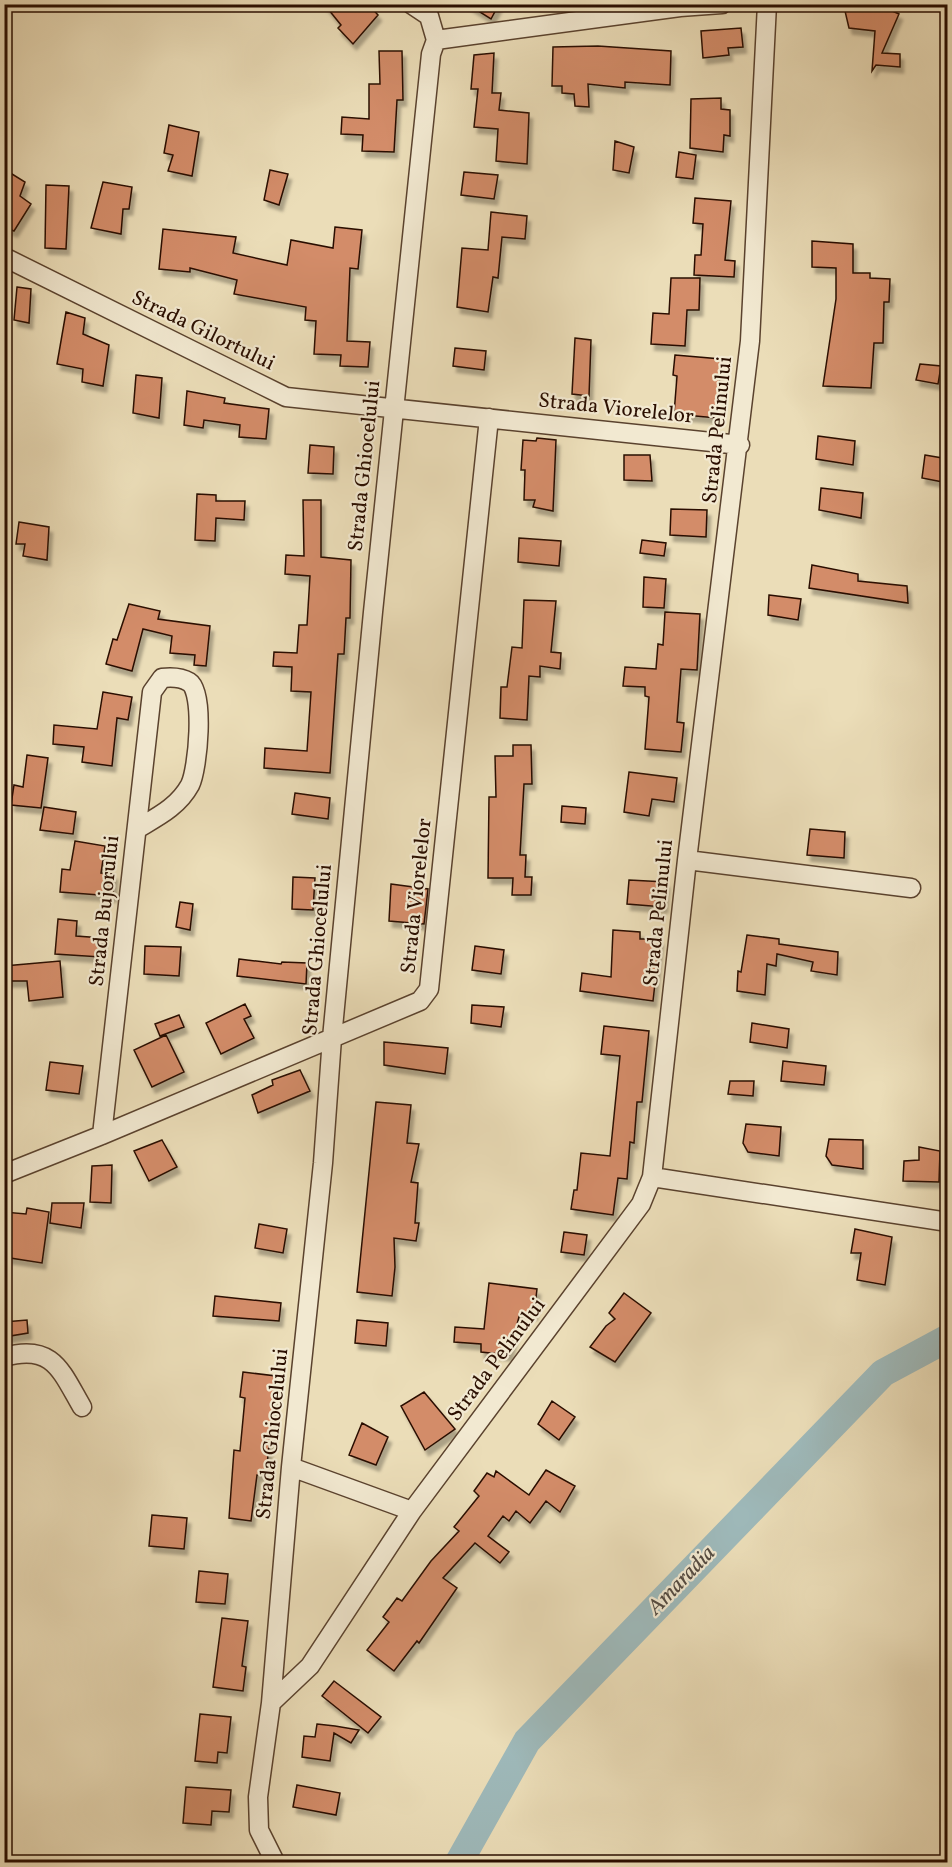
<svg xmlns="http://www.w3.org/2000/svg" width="952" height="1867" viewBox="0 0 952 1867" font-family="Vollkorn,serif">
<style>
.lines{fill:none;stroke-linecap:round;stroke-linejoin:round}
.river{stroke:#9eb9ba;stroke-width:28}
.building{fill:#d38c69;stroke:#2a0e00;stroke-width:1.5;filter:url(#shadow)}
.minor-casing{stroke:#5a422e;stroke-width:21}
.minor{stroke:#f2e9d1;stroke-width:18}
.labels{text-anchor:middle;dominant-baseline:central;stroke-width:4.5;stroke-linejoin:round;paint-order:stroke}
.street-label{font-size:21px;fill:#2a0e00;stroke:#f2e9d1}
.water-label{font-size:22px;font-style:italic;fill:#534a41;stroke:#f2e9d1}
</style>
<defs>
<filter id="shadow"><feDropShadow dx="3.5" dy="6" stdDeviation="1.5" flood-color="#0004"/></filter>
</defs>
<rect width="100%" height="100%" fill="#ebddb8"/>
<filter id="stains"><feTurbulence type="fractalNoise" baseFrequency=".00333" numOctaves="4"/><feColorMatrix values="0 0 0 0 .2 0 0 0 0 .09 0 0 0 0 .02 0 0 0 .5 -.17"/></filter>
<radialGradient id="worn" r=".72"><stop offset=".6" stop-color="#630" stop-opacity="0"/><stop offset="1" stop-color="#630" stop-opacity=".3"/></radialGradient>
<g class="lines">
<path class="river" d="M459,1862L527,1741L883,1373L948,1338"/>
</g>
<path class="building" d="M324,4H368L378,15L353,44L338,28L341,25Z
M467,4H499L491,19Z
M864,4H877L899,14L882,53L900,54V67L876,65L872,71L875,31L849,28L845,11Z
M741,28L743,47L728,48L729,55L703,58L701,31Z
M598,46L671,51L670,85L625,82V88L588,84L589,107L575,106L574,94L562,93V86H552L553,47Z
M379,51H402L403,100H397L394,152L362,151L363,135L341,134L342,117L369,119V84H380Z
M494,53L492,93H501L499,110L529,113L527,164L496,161L498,129L474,127L478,89H471L474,55Z
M721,98V109L730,110V136L724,135L723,152L690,148L691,99Z
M169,125L199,132L192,176L168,171L173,155L164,153Z
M615,141L634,147L629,173L613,170Z
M679,152L696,155L693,179L676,177Z
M4,169L25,182L20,196L31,204L14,231L4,227Z
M270,170L288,174L279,205L264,200Z
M464,172L498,175L494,199L461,195Z
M103,182L132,187L129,209H123L121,234L91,228Z
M46,185L69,186L66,249L45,248Z
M695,198L731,201L725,260L735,261L734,277L694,275L695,255H701L703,224L693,223Z
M491,212L527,216L525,239L502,237L498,278L493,277L488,312L457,307L462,248L488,250Z
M335,227L362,230L358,269L350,268L347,341L370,342L368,367L340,366L341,355L314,354L316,321L305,320L306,307L234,294L237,280L190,268V272L159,269L163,229L236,237L233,253L287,265L291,240L333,248Z
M812,241L853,244V273H870V278L890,279L889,302H884L883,343H874L871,388L823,386L836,299V268L812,267Z
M671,278H700L699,310H687L685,346L651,344L653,313L669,314Z
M17,287L31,289L29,323L14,320Z
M66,312L85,318L83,334L109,345L103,386L82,382L83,369L57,364Z
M575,338L591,340L589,396L572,394Z
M455,348L486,351L484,370L453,366Z
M675,355L721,359L717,418L674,414L677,376L673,375Z
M920,364L941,366L938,384L916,380Z
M136,375L162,378L159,418L133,413Z
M187,391L225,398L224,403L269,409L266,439L239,437L240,425L204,420L203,428L184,425Z
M818,436L855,441L853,465L816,459Z
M537,438L556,440L553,511L533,507L535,500H524L525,470H521L523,440L536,441Z
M310,445L334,447L333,474L308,473Z
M624,455H650L652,481L624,480Z
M925,455L948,459V483L922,478Z
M821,488L863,493L861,518L819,510Z
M197,494L216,495V501H245L244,520L216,518L215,541L195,540Z
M303,500H321V557L351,560L350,618H346L344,654H338L330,773L264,768L265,748L307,751L311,692L291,691L292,667L273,666L274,652L297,653L299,625H307L310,576L285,574L286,555L304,556Z
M671,509L707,510L706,537L670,535Z
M19,522L49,527L47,560L23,556L25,544H16Z
M519,538L561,541L559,566L518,562Z
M642,540L666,543L664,556L640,553Z
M812,565L858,574V581L907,586L908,603L809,588Z
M644,577L666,579L664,608L643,607Z
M769,595L801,599L798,620L768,615Z
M524,600L556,601L551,652L561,653L560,669L540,666V677L529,676L527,720L500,718L501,687H507L512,647L522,648Z
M129,604L160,611L158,619L210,626L206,666L194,665L195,655L170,653L172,636L143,629L132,671L106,664L113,639L117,640Z
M665,612L700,614L697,670L681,669L677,722L684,723L681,752L645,749L649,697L645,696V687L623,686L625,667L656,669L658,644L663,645Z
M103,692L132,697L128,720L117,718L112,766L82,762L84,747L53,744L54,725L97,729Z
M513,745H531L532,784H524L520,855H526L525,877H532L531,895H512L513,878H488L489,797H496L495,756H513Z
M27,755L48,758L41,808L11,805L14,785L23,787Z
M629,772L677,778L674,802L652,799L649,816L624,812Z
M295,793L330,798L328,819L292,814Z
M562,806L586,808L585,824L561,822Z
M44,807L76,812L73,834L40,830Z
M810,829L845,832L844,858L807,855Z
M75,841L105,846L101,873L114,874L113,896L60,892L62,869L70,870Z
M293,877L315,878L313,910L292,909Z
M629,880L666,882L664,907L627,904Z
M391,884L428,889L424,924L389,921Z
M180,902L193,904L190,930L176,927Z
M58,919L77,921L76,936L103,938L101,957L55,954Z
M613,930L640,932V939H660L653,1001L580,991L582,973L611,977Z
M747,935L779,939V944L838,952L837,975L811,971L813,962L777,954L776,966L767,964L765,995L737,991L738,971L741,972Z
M145,946L181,947L179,976L144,974Z
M475,946L504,950L501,974L472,970Z
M239,959L281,964L282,962L307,963L306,984L237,976Z
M60,961L63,997L29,1001L27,981H4V966Z
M245,1004L251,1016L244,1019L254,1038L221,1054L206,1023Z
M472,1005L504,1007L501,1027L471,1023Z
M179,1015L184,1027L160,1036L155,1024Z
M752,1023L789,1029L787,1048L750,1042Z
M604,1026L649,1031L642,1102H637L634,1143L630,1142L627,1179L618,1178L613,1215L571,1209L574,1190H577L581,1153L610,1156L620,1056L601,1054Z
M166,1035L184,1072L152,1087L134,1050Z
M384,1042L448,1048L445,1074L384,1065Z
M783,1061L826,1066L824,1085L781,1081Z
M50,1062L83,1066L79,1094L46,1090Z
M300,1070L310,1091L258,1113L252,1095L273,1085L272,1080Z
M730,1081H754L753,1096L728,1094Z
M376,1102L411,1105L407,1143L419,1144L411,1182L418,1183L415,1223H419L416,1241L394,1238L395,1267L392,1296L357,1292Z
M746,1124L781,1127L779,1156L748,1152L743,1143Z
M829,1139L863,1140V1169L832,1165L826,1156Z
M162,1140L177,1167L149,1181L134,1151Z
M919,1147L940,1151L939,1182L903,1181L904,1161L919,1160Z
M112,1165L111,1203L90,1202L92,1166Z
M52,1203H84L81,1228L50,1223Z
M27,1208L49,1212L42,1263L4,1257V1212L26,1214Z
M259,1224L287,1229L283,1253L255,1248Z
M855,1229L892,1237L885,1285L857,1280L861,1253H851Z
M564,1232L587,1235L584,1255L561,1252Z
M489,1283L537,1289L534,1314L520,1313L509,1355L481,1352V1344L454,1342L455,1327L484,1329Z
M624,1293L651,1313L615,1362L590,1347L606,1326L615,1319L609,1313Z
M215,1296L281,1303L279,1321L213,1316Z
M27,1320L28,1333L4,1337V1322Z
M357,1320L388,1323L386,1346L355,1343Z
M243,1372L276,1376L266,1475H257L251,1521L229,1518L234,1450L240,1451L245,1398L240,1397Z
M424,1392L455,1429L425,1450L401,1406Z
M552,1401L575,1417L559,1440L538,1424Z
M362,1423L388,1437L376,1465L349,1455Z
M546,1470L575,1486L560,1512L546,1501L530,1523L516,1511L509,1521L503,1516L488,1536L509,1552L500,1563L475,1543L443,1578L457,1588L419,1643L417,1641L394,1671L367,1650L389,1622L383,1617L397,1598L402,1601L431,1561L459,1531L454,1527L479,1496L474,1491L487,1473L494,1477L496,1471L529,1495Z
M152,1515L187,1518L184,1549L149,1546Z
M199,1571L228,1574L225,1604L196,1602Z
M222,1618L248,1621L242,1666L246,1667L243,1691L213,1687Z
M334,1681L381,1717L368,1733L322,1696Z
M200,1714L231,1717L227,1753L218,1752L217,1763L195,1761Z
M317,1724L335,1726L359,1730L351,1743L334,1733L330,1761L302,1757L304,1736L315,1737Z
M297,1785L340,1793L336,1815L293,1807Z
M186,1787L231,1790L229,1812L212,1811L211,1825L183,1823Z"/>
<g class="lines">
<defs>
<path id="minor" d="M411,4L429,16L436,40
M4,257L286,397L740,445
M687,860L911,888
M102,1135L152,692L162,678C171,677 181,677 189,682C205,692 198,769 190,785C178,807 157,817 137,829
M4,1174L102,1135L420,1001L429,989L489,418
M652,1177L948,1222
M4,1357C53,1343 61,1371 82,1407
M291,1467L412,1511
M271,1703L310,1666L412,1511L641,1204L652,1177L687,860L750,341L767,4
M275,1862L259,1830L258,1797L271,1703L291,1467L323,1163L332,1038L373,612L431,54L436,40L680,7L722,4"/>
</defs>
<use href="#minor" class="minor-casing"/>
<use href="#minor" class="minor"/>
</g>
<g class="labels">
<g class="street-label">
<text transform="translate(203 331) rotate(26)">Strada Gilortului</text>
<text transform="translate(616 409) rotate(6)">Strada Viorelelor</text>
<text transform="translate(718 430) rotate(-84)">Strada Pelinului</text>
<text transform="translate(365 466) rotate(-84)">Strada Ghiocelului</text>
<text transform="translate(417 896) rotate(-84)">Strada Viorelelor</text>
<text transform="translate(105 911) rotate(-84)">Strada Bujorului</text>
<text transform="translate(659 913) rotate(-84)">Strada Pelinului</text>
<text transform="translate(318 950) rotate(-85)">Strada Ghiocelului</text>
<text transform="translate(497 1360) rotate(-53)">Strada Pelinului</text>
<text transform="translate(273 1434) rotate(-84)">Strada Ghiocelului</text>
</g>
<g class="water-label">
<text transform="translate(682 1581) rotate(-46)">Amaradia</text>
</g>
</g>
<rect width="952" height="1867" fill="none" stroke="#ebddb8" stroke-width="24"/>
<rect x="6" y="6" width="940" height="1855" fill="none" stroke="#2a0e00" stroke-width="3"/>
<rect x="12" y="12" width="928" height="1843" fill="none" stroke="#2a0e00" stroke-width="1.5"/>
<rect width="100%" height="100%" filter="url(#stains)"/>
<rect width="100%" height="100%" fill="url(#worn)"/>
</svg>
